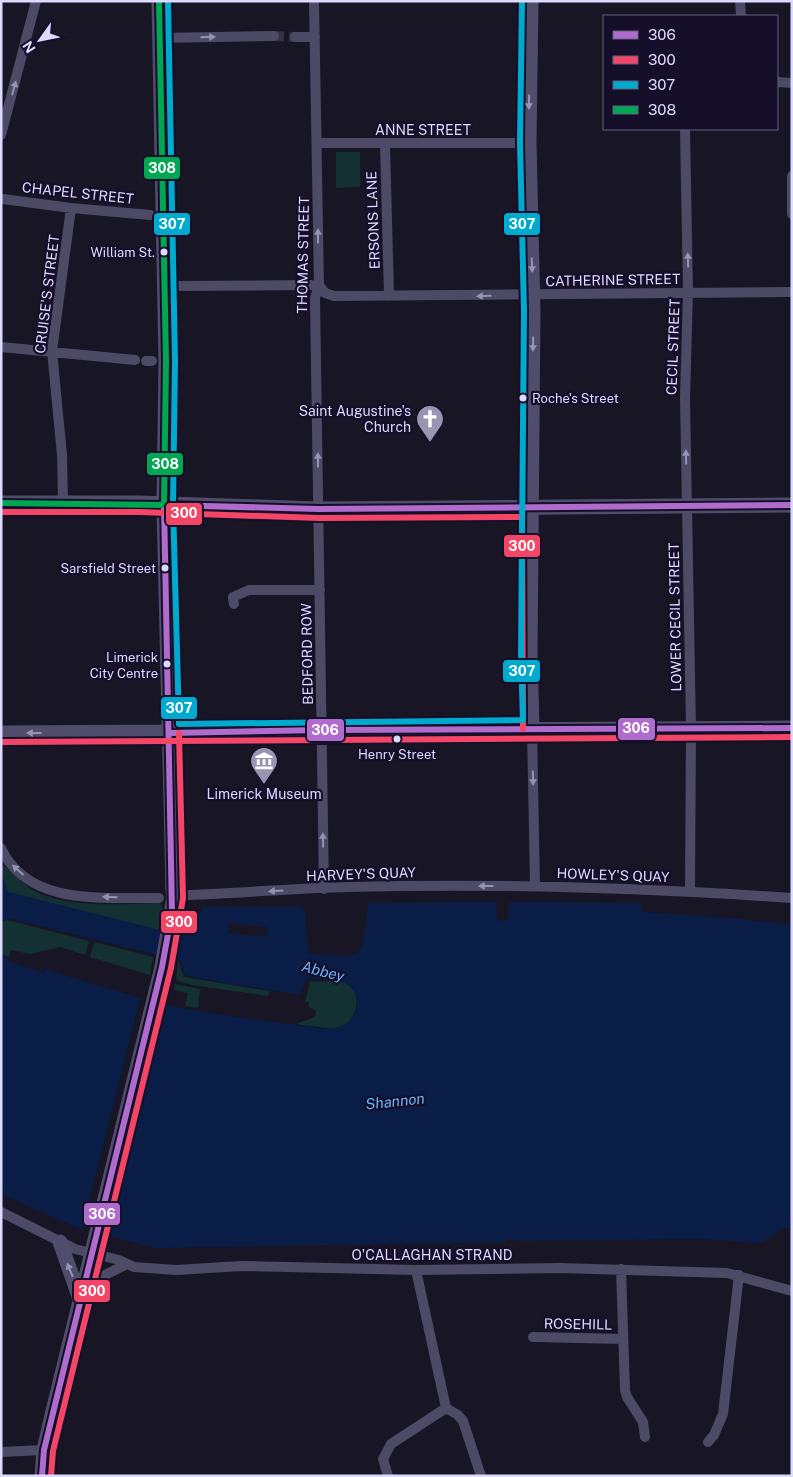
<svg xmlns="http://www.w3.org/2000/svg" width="793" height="1477" viewBox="0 0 793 1477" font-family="'Public Sans',sans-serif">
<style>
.green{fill:#133133}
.water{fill:#091d47}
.pier{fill:#181524}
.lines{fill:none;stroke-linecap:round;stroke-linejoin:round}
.street-tunnel{stroke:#363245;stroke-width:10;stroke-dasharray:10 5;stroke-linecap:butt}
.street{stroke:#4c4a65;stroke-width:10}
.secondary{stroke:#4f4d6b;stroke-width:15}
.secondary-bridge{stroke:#4f4d6b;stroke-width:15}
.bus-1-casing{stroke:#150f2a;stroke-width:10}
.bus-2-casing{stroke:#150f2a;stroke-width:10}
.bus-3-casing{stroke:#150f2a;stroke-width:10}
.bus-4-casing{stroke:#150f2a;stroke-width:10}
.bus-1{stroke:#b06ccc;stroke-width:6}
.bus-2{stroke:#f34667;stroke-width:6}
.bus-3{stroke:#00a9ce;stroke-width:6}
.bus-4{stroke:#00a651;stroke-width:6}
.oneway{fill:#9592b2}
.oneway2{fill:#9693b5}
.bus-dot{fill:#ded9ff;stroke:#150f2a;stroke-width:2}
.labels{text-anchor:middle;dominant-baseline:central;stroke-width:4.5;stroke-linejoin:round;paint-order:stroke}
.bus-label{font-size:13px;fill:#ded9ff;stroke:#150f2a;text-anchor:end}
.street-label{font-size:14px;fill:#ded9ff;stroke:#150f2a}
.poi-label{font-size:14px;fill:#ded9ff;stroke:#150f2a;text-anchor:end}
.water-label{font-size:15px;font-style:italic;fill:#67b4ff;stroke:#150f2a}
.line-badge{stroke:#150f2a;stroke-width:2}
.badge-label{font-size:14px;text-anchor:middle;font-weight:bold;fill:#fff}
</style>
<rect width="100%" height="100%" fill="#181524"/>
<path class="green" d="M336,152H360V187L336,188Z
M1,864C12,870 20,882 31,889C65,909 122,904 160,903L163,908L158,931L8,892L1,874Z
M7,920L89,941L85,955L60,947L30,954L11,950L9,957L1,954V921Z
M94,942L153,957L150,975L90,957Z
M178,960L184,977L269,991L268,996L192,985L176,980Z
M310,981C322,983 334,978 345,983C362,990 358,1013 348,1024L333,1029L296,1024L315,1017L316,1011L308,1006L309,1002H305Z
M175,984L200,989L198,1008L185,1006L188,993L174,990Z"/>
<path class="water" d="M1,874L8,892L188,937L203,907H302L305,911L308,953C365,961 362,959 368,903L496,902L497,920L509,921V902L642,903V912L732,918L792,925V1229L783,1228L770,1238L760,1243L702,1239L516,1241L507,1239L505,1242L157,1248L80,1229L1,1194V954C63,975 124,995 187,1009C233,1018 280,1022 326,1029C351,1031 370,1002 348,985C340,979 320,980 310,978L306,981L300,995L193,977L185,975L182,963L178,960L11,919L1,921Z"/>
<path class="pier" d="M229,923L267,927L266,937L228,933Z
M9,957L46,969L44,973L8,961Z
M141,996L164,1001L109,1236L82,1230Z"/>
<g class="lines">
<path class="street-tunnel" d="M274,36L295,37"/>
<path class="street" d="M314,1L319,285L315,298L324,889
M740,1L741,16
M295,37H315
M159,38L274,36
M777,82L792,83
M685,129L688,292L685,398L691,728L690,891
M1,135L36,1
M318,143H529
M385,144L389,296
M792,176V214
M3,199L71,208L150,215
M319,285L325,293L334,296L792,292
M174,286L311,285
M1,347L135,360
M146,361H152
M63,502L62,455L52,351L71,208
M234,604L233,597L249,590H320
M532,729L535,886
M1,848C28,907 106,897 159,898
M188,895C242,893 296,888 350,887C498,883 645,888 792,898
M1,1212L75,1249L119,1260L134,1267L176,1270L241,1266L416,1270L560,1268L727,1273L792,1291
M621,1269L625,1390L627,1397L643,1422L645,1437
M416,1270L446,1408L458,1415L463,1421L481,1476
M82,1297L105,1275L125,1265
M533,1337L623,1339
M708,1442L714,1435L723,1414L739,1275
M1,1452L44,1450
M388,1476L383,1459L391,1444L446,1408"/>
<path class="secondary" d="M159,1L166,361L164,505L173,888
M531,1L529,143L533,311L530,654L532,729
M1,503H139L319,509L792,505
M1,733L792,728
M60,1242L80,1299
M42,1476L44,1450L53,1411L162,967L174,897"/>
<path class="secondary-bridge" d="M173,888L174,897"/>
<defs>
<path id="bus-1" d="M170,733L322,730L792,728
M42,1476L44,1450L162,967L172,912L164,505L319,509L792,505"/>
<path id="bus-2" d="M1,512H139L319,518L522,517L523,729
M1,742L792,737
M51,1476L53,1451L171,968L183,898L179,733"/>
<path id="bus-3" d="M168,1L175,361L173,505L179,724L523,720L521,654L524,311L520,143L522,1"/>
<path id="bus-4" d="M1,503L164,505L166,361L159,1"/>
</defs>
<use href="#bus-1" class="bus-1-casing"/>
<use href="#bus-2" class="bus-2-casing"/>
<use href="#bus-3" class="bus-3-casing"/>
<use href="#bus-4" class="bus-4-casing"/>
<use href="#bus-1" class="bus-1"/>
<use href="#bus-2" class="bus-2"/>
<use href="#bus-3" class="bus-3"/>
<use href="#bus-4" class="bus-4"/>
</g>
<defs><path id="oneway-solid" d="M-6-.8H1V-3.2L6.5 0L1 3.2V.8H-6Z" transform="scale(1.25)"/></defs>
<g class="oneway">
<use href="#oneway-solid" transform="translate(208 37) rotate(-1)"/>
<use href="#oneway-solid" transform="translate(14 88) rotate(-75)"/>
<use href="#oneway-solid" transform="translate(318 236) rotate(-90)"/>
<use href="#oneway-solid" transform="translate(688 260) rotate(-91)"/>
<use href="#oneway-solid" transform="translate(484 296) rotate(179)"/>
<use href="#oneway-solid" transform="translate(686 457) rotate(-91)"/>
<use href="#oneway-solid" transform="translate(318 460) rotate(-90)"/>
<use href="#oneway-solid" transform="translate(533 778) rotate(89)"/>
<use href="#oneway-solid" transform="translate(323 840) rotate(-91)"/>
<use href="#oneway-solid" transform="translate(18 870) rotate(-138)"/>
<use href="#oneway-solid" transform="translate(486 886) rotate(180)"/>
<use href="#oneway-solid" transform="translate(276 891) rotate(177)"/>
<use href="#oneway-solid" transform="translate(110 897) rotate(-179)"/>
</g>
<g class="oneway2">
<use href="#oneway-solid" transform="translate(529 102) rotate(91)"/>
<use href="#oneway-solid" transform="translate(532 265) rotate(88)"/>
<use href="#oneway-solid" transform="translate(533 344) rotate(91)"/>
<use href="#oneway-solid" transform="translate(34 733) rotate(180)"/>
<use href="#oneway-solid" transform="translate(70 1270) rotate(-112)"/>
</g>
<defs>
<symbol id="church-pin" viewBox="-11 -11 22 30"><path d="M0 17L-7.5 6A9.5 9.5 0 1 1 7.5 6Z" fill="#9994b2" stroke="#150f2a"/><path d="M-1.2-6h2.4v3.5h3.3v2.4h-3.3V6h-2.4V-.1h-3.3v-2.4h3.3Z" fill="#fff"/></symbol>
<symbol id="museum-pin" viewBox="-11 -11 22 30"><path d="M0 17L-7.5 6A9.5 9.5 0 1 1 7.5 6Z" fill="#9994b2" stroke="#150f2a"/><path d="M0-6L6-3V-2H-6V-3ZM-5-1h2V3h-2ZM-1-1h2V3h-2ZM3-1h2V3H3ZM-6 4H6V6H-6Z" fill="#fff"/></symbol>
</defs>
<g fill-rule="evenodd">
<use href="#church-pin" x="414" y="403" width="32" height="43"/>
<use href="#museum-pin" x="248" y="745" width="32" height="43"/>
</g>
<g class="bus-dot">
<circle cx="164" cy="252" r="4.5"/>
<circle cx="523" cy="398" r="4.5"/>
<circle cx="165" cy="568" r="4.5"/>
<circle cx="167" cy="664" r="4.5"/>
<circle cx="397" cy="739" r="4.5"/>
</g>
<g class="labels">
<g class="bus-label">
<text x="155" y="252">William St.</text>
<text x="532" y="398" text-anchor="start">Roche's Street</text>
<text x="156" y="568">Sarsfield Street</text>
<text x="158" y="657">Limerick<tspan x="158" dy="16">City Centre</tspan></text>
<text x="397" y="754" text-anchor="middle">Henry Street</text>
</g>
<g class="street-label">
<text x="423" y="130">ANNE STREET</text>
<text transform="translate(78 193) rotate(6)">CHAPEL STREET</text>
<text transform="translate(373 220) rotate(-92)">ERSONS LANE</text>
<text transform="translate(303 255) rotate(-89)">THOMAS STREET</text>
<text transform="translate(613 280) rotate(-1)">CATHERINE STREET</text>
<text transform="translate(47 294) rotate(-83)">CRUISE'S STREET</text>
<text transform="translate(673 347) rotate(-88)">CECIL STREET</text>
<text transform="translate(675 617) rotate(-91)">LOWER CECIL STREET</text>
<text transform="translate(307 654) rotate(-91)">BEDFORD ROW</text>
<text transform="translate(361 874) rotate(-2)">HARVEY'S QUAY</text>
<text transform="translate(613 875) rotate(2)">HOWLEY'S QUAY</text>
<text x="432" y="1255">O'CALLAGHAN STRAND</text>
<text transform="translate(578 1324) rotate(1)">ROSEHILL</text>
</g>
<g class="poi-label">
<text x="411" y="411">Saint Augustine's<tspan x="411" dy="16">Church</tspan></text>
<text x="264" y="794" text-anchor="middle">Limerick Museum</text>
</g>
<g class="water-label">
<text transform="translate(323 971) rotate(14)">Abbey</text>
<text transform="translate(395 1101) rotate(-6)">Shannon</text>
</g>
</g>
<g class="line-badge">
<rect x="143" y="156" width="38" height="24" rx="5" fill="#00a651"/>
<rect x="153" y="212" width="38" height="24" rx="5" fill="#00a9ce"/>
<rect x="503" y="212" width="38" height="24" rx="5" fill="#00a9ce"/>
<rect x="146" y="452" width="38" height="24" rx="5" fill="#00a651"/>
<rect x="165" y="502" width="38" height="24" rx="5" fill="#f34667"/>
<rect x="503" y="534" width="38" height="24" rx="5" fill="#f34667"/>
<rect x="502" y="659" width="39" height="24" rx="5" fill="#00a9ce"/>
<rect x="160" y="696" width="38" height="24" rx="5" fill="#00a9ce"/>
<rect x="617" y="717" width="39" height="24" rx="5" fill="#b06ccc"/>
<rect x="306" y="718" width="39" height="24" rx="5" fill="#b06ccc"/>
<rect x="160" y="910" width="38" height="24" rx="5" fill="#f34667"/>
<rect x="83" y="1202" width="38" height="24" rx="5" fill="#b06ccc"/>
<rect x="73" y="1279" width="38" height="24" rx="5" fill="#f34667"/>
</g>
<g class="badge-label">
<text x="162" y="173">308</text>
<text x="172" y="229">307</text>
<text x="522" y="229">307</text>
<text x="165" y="469">308</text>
<text x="184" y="518">300</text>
<text x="522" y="551">300</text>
<text x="522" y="676">307</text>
<text x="179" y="713">307</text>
<text x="636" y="733">306</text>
<text x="325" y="735">306</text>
<text x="179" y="927">300</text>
<text x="102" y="1219">306</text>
<text x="92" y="1296">300</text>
</g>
<rect width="793" height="1477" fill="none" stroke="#ded9ff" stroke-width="5"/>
<rect x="603" y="15" width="175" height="115" fill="#150f2a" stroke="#65607f"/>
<rect x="613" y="31" width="25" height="8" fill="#b06ccc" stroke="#65607f"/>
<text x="648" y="40" font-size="15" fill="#ded9ff">306</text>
<rect x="613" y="56" width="25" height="8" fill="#f34667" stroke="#65607f"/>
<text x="648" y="65" font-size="15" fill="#ded9ff">300</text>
<rect x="613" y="81" width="25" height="8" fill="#00a9ce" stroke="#65607f"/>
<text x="648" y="90" font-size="15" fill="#ded9ff">307</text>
<rect x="613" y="106" width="25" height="8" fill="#00a651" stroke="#65607f"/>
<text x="648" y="115" font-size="15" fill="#ded9ff">308</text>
<g transform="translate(40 40) rotate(237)" stroke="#150f2a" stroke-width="4" paint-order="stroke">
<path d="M0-4L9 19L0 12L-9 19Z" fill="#ded9ff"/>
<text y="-8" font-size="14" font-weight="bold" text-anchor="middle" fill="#ded9ff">N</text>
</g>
</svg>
